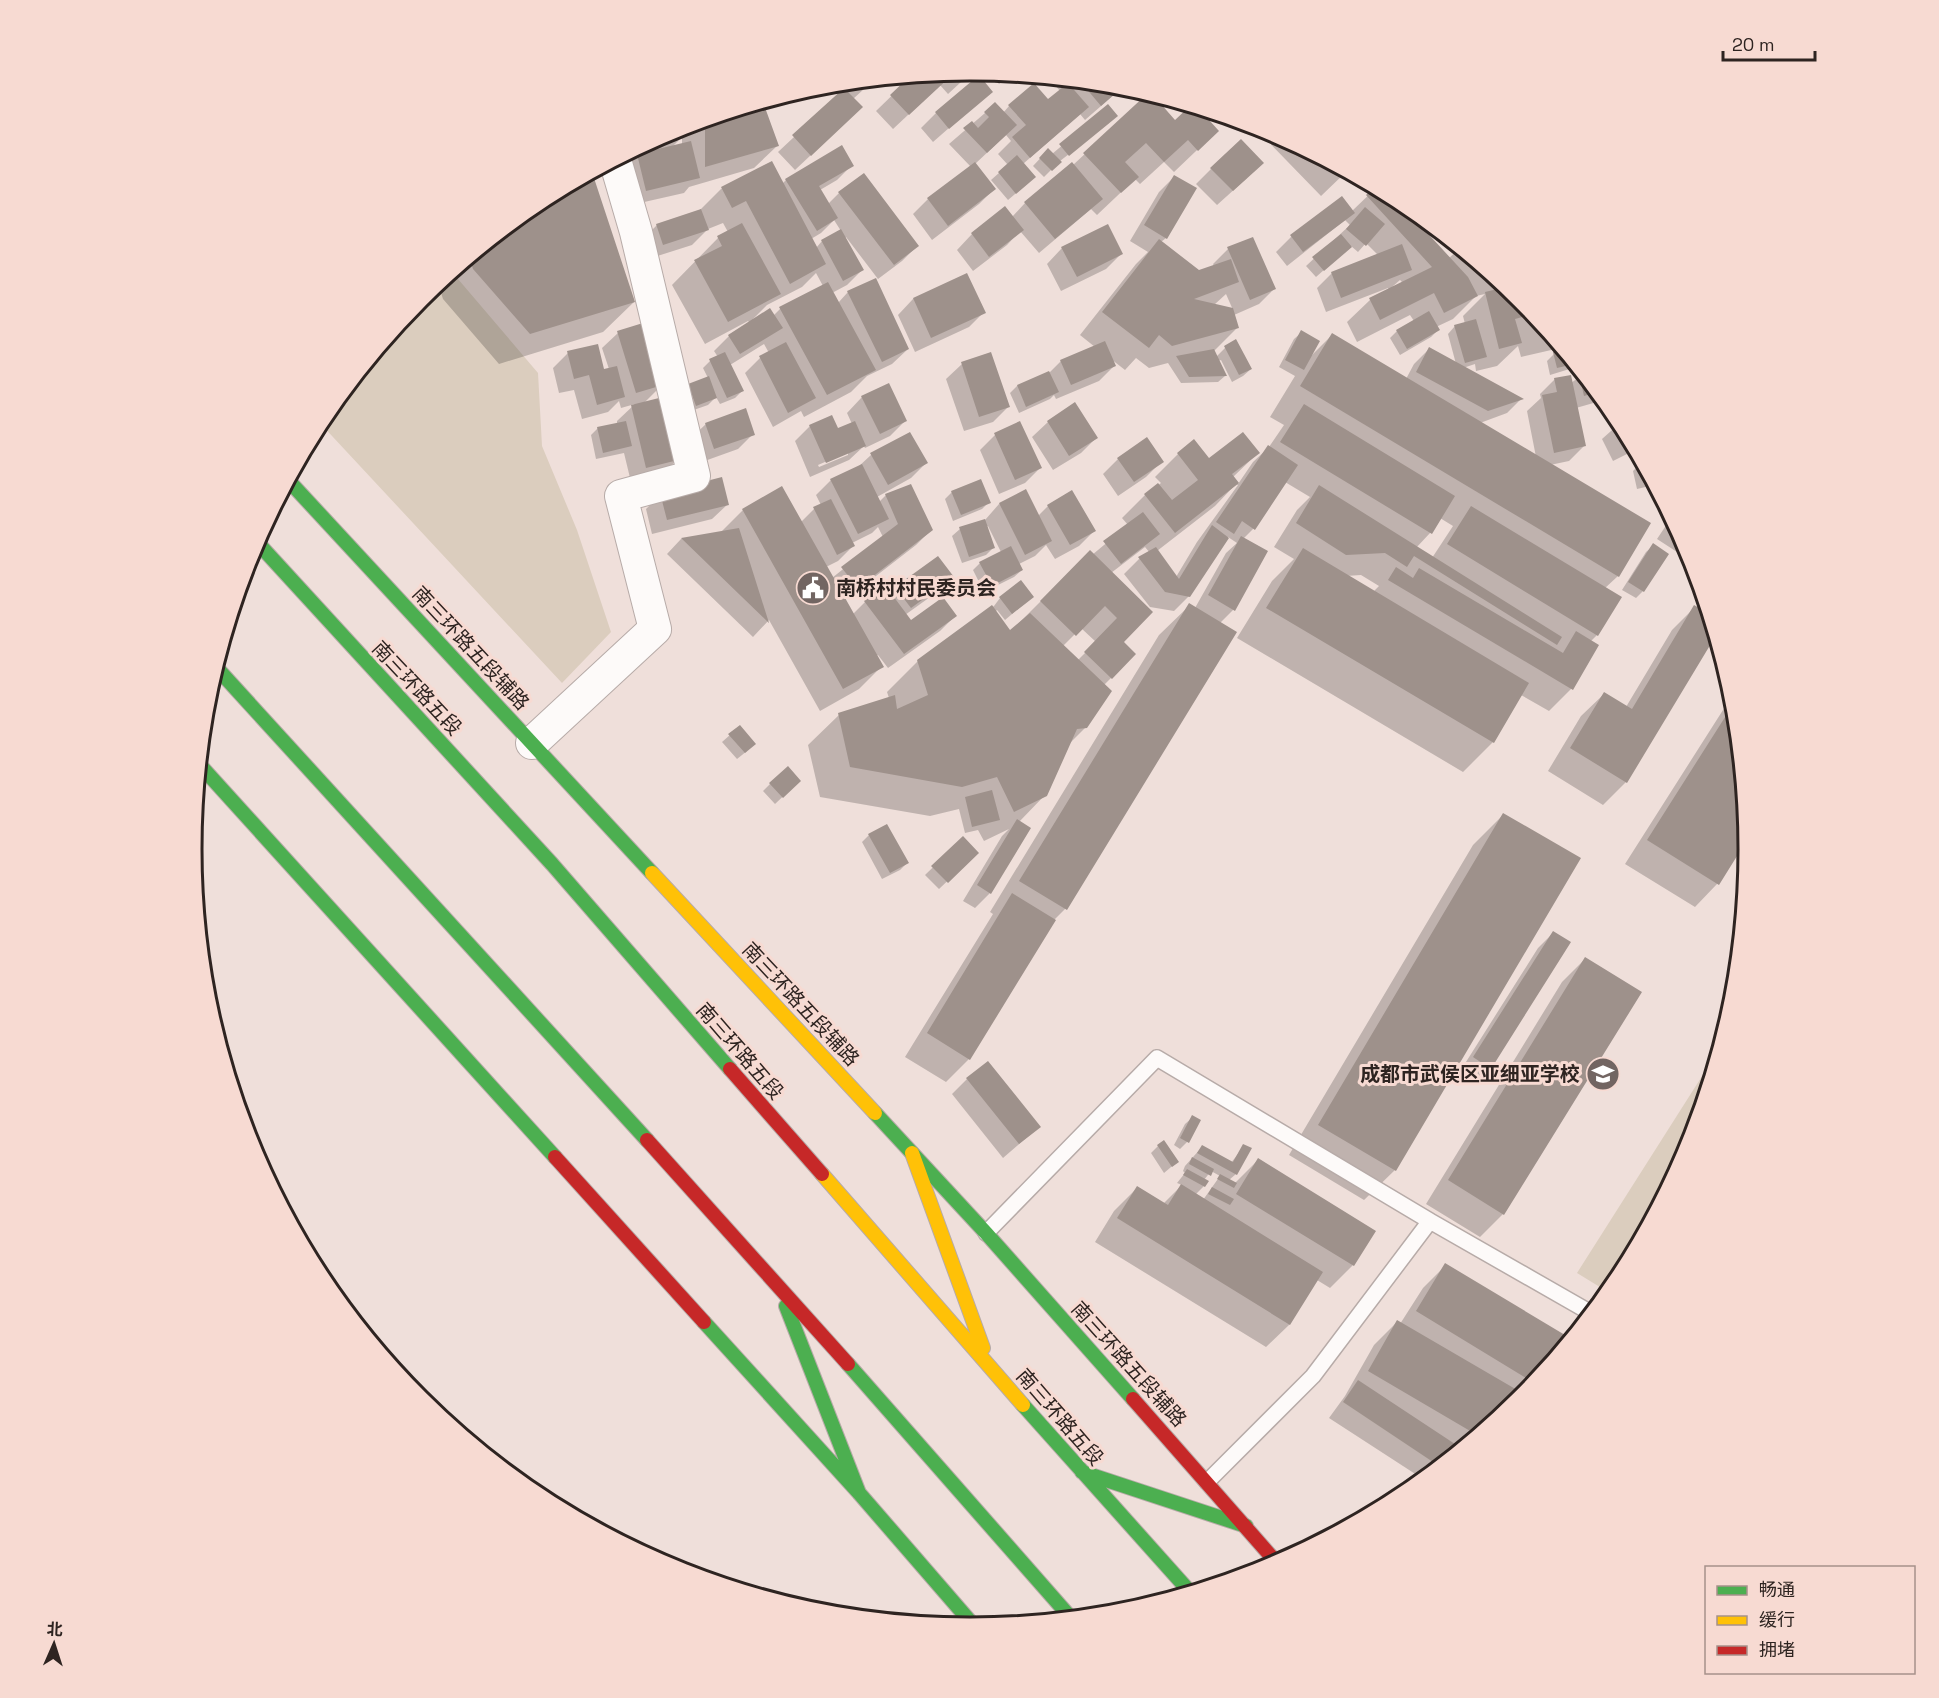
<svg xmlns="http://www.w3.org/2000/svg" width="1939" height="1698" viewBox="0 0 1939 1698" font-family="'Space Grotesk','Noto Sans SC',sans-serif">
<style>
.green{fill:#dbcdbe}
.shadow{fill:#0003;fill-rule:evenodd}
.building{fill:#9e918b}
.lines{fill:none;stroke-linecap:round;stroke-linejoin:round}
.lane-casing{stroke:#b7aba8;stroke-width:18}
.street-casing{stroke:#b7aba8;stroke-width:34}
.fast-casing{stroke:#b7aba8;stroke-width:16}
.slow-casing{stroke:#b7aba8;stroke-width:16}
.jam-casing{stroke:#b7aba8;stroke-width:16}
.lane{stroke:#fdfaf9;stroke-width:15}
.street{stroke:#fdfaf9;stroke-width:32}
.fast{stroke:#4caf50;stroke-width:14}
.slow{stroke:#ffc107;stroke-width:14}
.jam{stroke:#c62828;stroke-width:14}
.labels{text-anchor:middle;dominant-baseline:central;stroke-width:6;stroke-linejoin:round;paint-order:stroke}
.poi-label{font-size:20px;font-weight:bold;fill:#2e2421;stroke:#f7dad2;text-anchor:start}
.street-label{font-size:20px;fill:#2e2421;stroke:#f7dad2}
.rim{fill:none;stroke:#2e2421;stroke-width:3}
</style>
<rect width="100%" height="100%" fill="#efdfda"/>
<path class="green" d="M452,272L538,373L542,446L577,530L611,632L562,683L319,422L419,298Z
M1718,1051L1689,1147L1617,1282L1608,1292L1577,1273Z"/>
<path class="shadow" d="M973,71L948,94L940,85L893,129L876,111L912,76Z
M988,72L1010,75L999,84Z
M1049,78L1124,86L1085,120L1080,114L1023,164L1027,184L1008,200L991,180L1008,165L998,154L1011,141L1006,135L975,164L994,189L979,204L932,240L913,214L928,199L971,167L949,144L985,113H1003L1009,106L1048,101L1060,91Z
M874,80L853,99L846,122L795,170L778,152L839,95L829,84Z
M1136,90L1151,94L1175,122L1217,131L1174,172L1164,162L1140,184L1135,179L1097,215L1091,209L1039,253L1020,231L1007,245L973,271L957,250L972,234L1005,208L1012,217L1025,203L1072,164L1073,165L1143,100Z
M990,92L933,142L921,128L936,113Z
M774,99L763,106L777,146L754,168L689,187L684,193L631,205L622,171L640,153H628L672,130ZM682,137V145L672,147Z
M1108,107L1109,123L1060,161L1044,177L1033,166L1048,150L1052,154Z
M1255,126L1268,130L1346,172L1321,196L1254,127Z
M771,163L782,184L786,180L852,165L837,180L820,190L828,204L839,193L917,246L902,261L878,279L846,237L845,238L862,270L847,285L832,293L838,303L848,292L908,349L892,364L867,376L851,392L804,417L801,411L773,427L745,373L760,358L769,353L764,344L730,365L742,391L735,398L720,404L716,397L708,405L688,412L689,385L708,378L703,368L710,361L718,357L714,351L729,336L750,323L748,321L705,344L672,285L718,238L728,232L723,223L708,229L692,245L648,259L642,240L657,225L699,211L721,189ZM834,220L841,231L822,241L816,248L811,239L821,233ZM816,273L823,286L780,309L773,316L753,319L767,305L802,287Z
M1211,169L1247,178L1217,205L1196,184Z
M591,173L634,302L603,332L499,364L443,299L438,283L537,202Z
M1174,177L1166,238L1161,242L1199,271L1214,266L1213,264L1228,249L1274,289L1259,304L1234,315L1237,328L1213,352L1216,357L1225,348L1236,341L1251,369L1243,376L1232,382L1221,360L1218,361L1225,376L1218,382L1181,383L1168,363L1149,368L1136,358L1125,370L1111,359L1114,366L1099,381L1056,399L1054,395L1050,399L1019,413L1010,393L1017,386L1050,372L1061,361L1095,347L1080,335L1136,264L1148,252L1130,241L1159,192ZM1226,294L1233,310L1214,305Z
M1376,188L1392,197L1449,258L1459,249L1520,299L1560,348L1521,357L1518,346L1497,366L1476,371L1475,364L1463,368L1521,399L1507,413L1480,423L1536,457L1527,411L1541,398L1540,394L1555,379L1571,383L1582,375L1604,400L1576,408L1584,446L1569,461L1550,465L1618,576L1604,589L1597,635L1591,641L1571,689L1549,711L1521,695L1493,742L1463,772L1237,638L1272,581L1294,559L1274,547L1297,510L1310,497L1285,482L1253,529L1243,539L1233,610L1220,623L1235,632L1065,909L1054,920L969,1059L946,1082L905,1057L993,914L990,912L1159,635L1190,605L1195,608L1226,553L1237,543L1228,537L1189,596L1174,611L1150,607L1124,574L1139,559L1150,553L1145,547L1111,573L1122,642L1134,655L1104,685L1086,727L1069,744L1045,795L1019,822L990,893L975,908L963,901L1002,836L1009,829L984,841L978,830L965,833L959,809L930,816L820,797L808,745L839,715L889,698L887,692L918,661L994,606L1000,598L1032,597L1005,620L997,610L995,612L1010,632L1090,552L1092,555L1128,525L1122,518L1145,495L1161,483L1155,477L1178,454L1209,460L1258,453L1233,477L1238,484L1253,462L1269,447L1284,425L1270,417L1295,376L1279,367L1294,339L1302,332L1312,355L1332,335L1406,379L1414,364L1429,349L1456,364L1448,334L1455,326L1465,324L1463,316L1485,294L1476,296L1453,319L1436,327L1438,330L1431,337L1400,355L1390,338L1397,331L1414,321L1410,315L1357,342L1347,322L1370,300L1389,290L1388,288L1326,312L1317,288L1332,273L1378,255L1366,243L1358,252L1351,246L1316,277L1306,266L1350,225L1345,220L1287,266L1276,252L1291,237L1341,198L1352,211ZM1400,280L1403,283L1392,287ZM1236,484L1238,485L1197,542L1176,577L1157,551L1215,506ZM1440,518L1453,526L1432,558L1416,548L1430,533ZM1361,575L1379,586L1373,592L1346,576ZM1081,628L1096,642L1078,660L1063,646Z
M1062,248L1121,254L1106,269L1061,291L1047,264Z
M967,275L984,312L969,327L915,352L898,315L913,299Z
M618,333L662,385L643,404L677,460L661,475L631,482L624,453L596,459L591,435L598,428L617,424V421L635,404L621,408L619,401L608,412L582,419L574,390L559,393L553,368L568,353L603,371L609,369L602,348Z
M1563,351L1576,367L1550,375L1547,361L1554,354Z
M962,364L1008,407L993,422L964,431L946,379Z
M862,397L905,421L890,436L865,448L864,446L849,460L810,477L795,441L810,426L837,430L852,424L847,413ZM848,452V455L819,467L818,465Z
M1048,422L1096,438L1081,453L1053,470L1032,437Z
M1020,423L1040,468L1025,483L999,494L980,450L995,435Z
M1620,423L1635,450L1613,461L1602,439Z
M706,424L753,434L738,449L699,463L690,439Z
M1146,440L1162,461L1146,477L1118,496L1103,474L1118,459Z
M871,455L926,463L911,478L877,497L879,502L886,495L931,530L916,545L845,600L853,614L865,602L890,594L896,588L952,577L937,592L905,615L911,623L955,616L940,631L888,668L878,655L876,656L882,666L859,689L820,711L769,620L753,637L667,554L681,539L720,533L743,510L801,522L814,509L821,505L816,495L831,480L858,467ZM878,527L883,537L832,578L826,567L838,561L853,546L852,543L872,533Z
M1640,464H1642L1654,485L1637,489L1633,471Z
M952,492L989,502L982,509L953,521L945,499Z
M661,494L728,504L712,519L652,534L646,509Z
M999,504L1038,516L1048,506L1094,531L1079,546L1055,559L1046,545L1035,556L1019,564L1022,570L1014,577L984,592L973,570L980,563L1001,552L988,526L986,527L993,548L986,555L962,563L952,536L960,529L985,520Z
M1671,518L1685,544L1677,552L1657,539Z
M1654,545L1643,591L1636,598L1622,590L1646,552Z
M1689,551L1692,563L1684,558Z
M1695,607L1626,782L1603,805L1548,771L1581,716L1604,694L1626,707L1672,630Z
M1733,699L1747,837L1717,884L1695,907L1625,864L1723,710Z
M739,727L747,751L737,759L722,742Z
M770,784L792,788L775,804L763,791Z
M1503,815L1395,1170L1364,1200L1289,1155L1473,845Z
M869,835L907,863L900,870L882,879L862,842Z
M963,838L977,853L939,889L925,875Z
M1553,933L1490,1068L1475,1083L1459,1073L1538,948Z
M1585,959L1503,1214L1480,1237L1426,1204L1562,982Z
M967,1079L1039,1127L1003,1158L952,1094Z
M1193,1117L1187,1142L1180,1149L1174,1145L1185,1124Z
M1158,1146L1177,1162L1164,1173L1151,1153Z
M1244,1146L1236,1174L1229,1180L1235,1183L1258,1160L1353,1265L1330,1288L1317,1280L1289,1325L1266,1347L1095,1242L1114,1211L1137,1188L1163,1204L1182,1185L1177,1183L1185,1173L1183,1171L1185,1166L1202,1147L1231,1163ZM1211,1171L1220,1176L1203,1200L1195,1195L1204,1186L1207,1181L1204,1180Z
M1446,1265L1569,1339L1520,1400L1423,1479L1329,1418L1345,1396L1374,1345L1397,1322L1400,1324L1423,1288Z"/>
<path class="building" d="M948,73L951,76L909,115L890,95L910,76Z
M979,75L993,92L949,129L935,112Z
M1080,81L1122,86H1124L1101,106Z
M1034,83L1048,99L1068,83L1089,107L1030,158L1012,137L1026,125L1008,105Z
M844,88L863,107L811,156L792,135Z
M1148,93L1153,95L1175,120L1190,106L1199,109L1219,131L1198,151L1188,140L1164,162L1146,143L1125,162L1139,177L1121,193L1083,153Z
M763,102L779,146L705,167V120Z
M995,102L1017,125L987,153L963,128L972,121L978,128L989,117L984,112Z
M1108,104L1118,116L1069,156L1059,144Z
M1241,139L1264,163L1233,191L1210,168Z
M691,141L700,178L646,191L637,154Z
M842,145L854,166L819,186L838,218L817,231L785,179Z
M1048,148L1062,162L1052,171L1039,158Z
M1017,155L1036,177L1016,194L998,172Z
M772,161L826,264L790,284L746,201L732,208L721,187Z
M975,162L996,189L948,226L927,198Z
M1072,162L1103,199L1055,239L1024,202Z
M592,172L635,302L530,334L473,269L469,257L537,202Z
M864,173L919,246L894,265L838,192Z
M1174,175L1197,188L1167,239L1144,225Z
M1374,187L1396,199L1468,277L1478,296L1444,313L1434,293L1380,320L1369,298L1432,267L1366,195Z
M1342,196L1355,213L1303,252L1290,235Z
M1005,206L1024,230L989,257L971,233Z
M1365,207L1385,224L1366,246L1346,229Z
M701,209L709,230L663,245L656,224Z
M742,223L781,294L728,322L694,260L722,246L717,236Z
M1108,224L1123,254L1077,277L1061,247Z
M841,229L864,270L843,281L821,240Z
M1341,234L1352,247L1324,271L1312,257Z
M1253,237L1276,289L1250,300L1227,247Z
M1159,239L1199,270L1231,259L1239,282L1194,299L1233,308L1239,328L1172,346L1159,335L1149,348L1102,312Z
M1402,244L1412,270L1341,298L1331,272Z
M967,273L986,313L931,338L913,298Z
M876,278L909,349L882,362L847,291Z
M828,282L876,370L827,395L779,307Z
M1506,287L1520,299L1533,314L1515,319L1522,343L1499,349L1485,292Z
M770,308L783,328L740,354L728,335Z
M1429,311L1440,330L1407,349L1396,330Z
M1476,319L1487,357L1465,363L1454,325Z
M643,323L663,385L636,393L617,331Z
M1301,330L1320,341L1304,370L1285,360Z
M1332,333L1651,523L1619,577L1300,386Z
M1236,339L1252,369L1239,375L1224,346Z
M1105,341L1116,366L1071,385L1060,360Z
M786,342L816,398L788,413L759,356Z
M598,344L604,369L617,366L625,397L597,405L589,375L574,379L567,351Z
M1429,347L1524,399L1488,411L1416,372Z
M1214,349L1227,376L1189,377L1176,356Z
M1562,350L1574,364L1557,368L1553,352Z
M725,352L744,391L727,398L709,359Z
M991,352L1010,407L979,417L961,362Z
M1049,371L1059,392L1026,407L1017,385Z
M1581,373L1597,392L1584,396L1579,374Z
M1571,375L1586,446L1554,453L1542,395L1557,392L1554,378Z
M709,376L717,398L696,406L688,384Z
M889,383L907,421L880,434L861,396Z
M663,397L678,460L646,468L631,405Z
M1075,402L1098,438L1069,456L1047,421Z
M1304,404L1455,496L1432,534L1280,442Z
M746,408L755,435L714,449L705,423Z
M832,415L838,428L855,421L866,446L826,463L809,425Z
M626,421L632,446L603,453L597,427Z
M1020,421L1042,468L1015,480L994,433Z
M1619,421L1632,445L1628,446L1616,423Z
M910,432L928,463L888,485L870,453Z
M1243,432L1260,453L1232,474L1239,483L1175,533L1144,494L1158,483L1172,500L1198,480L1177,453L1194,439L1209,458Z
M1147,437L1164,462L1134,482L1117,458Z
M1268,445L1298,465L1255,530L1242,521L1234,534L1216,522Z
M1641,462L1651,481L1644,483L1639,463Z
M862,464L889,519L858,534L830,479Z
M722,477L729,505L667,520L660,493Z
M981,479L991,503L961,515L951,491Z
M911,484L933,530L858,588L841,567L898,524L885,494Z
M1319,485L1562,637L1557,645L1414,556L1407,567L1385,553L1346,555L1296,523Z
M782,486L884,667L843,689L742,509Z
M1026,489L1052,541L1025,555L999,503Z
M1072,490L1096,531L1070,545L1047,505Z
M831,499L855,546L837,555L813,507Z
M1471,506L1622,597L1598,636L1447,544Z
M1143,512L1160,534L1121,564L1103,541Z
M985,519L995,548L969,557L959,527Z
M1212,525L1229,538L1190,597L1165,592L1138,557L1156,547L1179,579Z
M739,528L769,623L681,538Z
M1241,536L1268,551L1235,611L1208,595Z
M1653,543L1669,554L1644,592L1628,582Z
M1011,546L1023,570L992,586L979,562Z
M1303,548L1529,683L1494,743L1266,608Z
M1090,550L1153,612L1124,642L1136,654L1112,679L1084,652L1117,618L1105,606L1076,636L1040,601Z
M938,556L954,577L911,608L895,587Z
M1396,567L1413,578L1419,568L1563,653L1576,631L1599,645L1573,690L1388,580Z
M1021,580L1034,597L1012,614L999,597Z
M885,585L911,620L943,597L957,616L904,654L864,601Z
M1189,603L1237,632L1067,910L1019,881Z
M992,605L1010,630L1030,613L1112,691L1087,728L1077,729L1047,796L1014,812L997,777L962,787L850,767L838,713L895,695L897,709L928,695L917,660Z
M1694,605L1708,613L1715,637L1627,783L1570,748L1604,692L1632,709Z
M1734,703L1747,840L1719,885L1647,840Z
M740,725L756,744L745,753L728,734Z
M788,766L801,781L783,798L769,783Z
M992,790L1000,820L972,827L965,797Z
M1503,813L1581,858L1396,1171L1318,1125Z
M1017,819L1031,828L991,894L977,885Z
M887,824L909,863L890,873L868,834Z
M963,836L979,853L948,883L931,866Z
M1012,893L1056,920L970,1060L927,1033Z
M1553,931L1571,942L1491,1069L1473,1057Z
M1585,957L1642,992L1504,1215L1448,1180Z
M988,1061L1041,1127L1019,1144L966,1078Z
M1192,1115L1201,1120L1189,1143L1180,1138Z
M1164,1140L1179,1162L1172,1167L1157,1145Z
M1243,1144L1252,1148L1237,1175L1197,1153L1202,1145L1233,1162Z
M1192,1157L1214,1169L1211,1176L1189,1164Z
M1258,1158L1376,1231L1354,1266L1236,1194Z
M1187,1169L1209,1181L1205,1187L1183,1175Z
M1220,1174L1237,1183L1234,1188L1217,1179Z
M1181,1184L1323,1272L1290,1325L1117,1218L1137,1186L1168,1205Z
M1212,1187L1234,1199L1230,1205L1208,1194Z
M1445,1263L1570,1338L1534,1383L1416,1311Z
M1397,1320L1524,1394L1477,1435L1368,1371Z
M1358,1380L1461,1448L1439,1466L1343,1402Z"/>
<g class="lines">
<defs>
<path id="lane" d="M986,1233L1157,1058L1430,1221
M1207,1482L1313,1376L1430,1221L1591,1313"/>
<path id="street" d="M532,743L655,629L621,496L694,476L636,232L615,160"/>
<path id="fast" d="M288,480L652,873
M256,541L552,864L730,1069
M215,666L647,1140
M199,764L555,1157
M875,1113L986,1233L1133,1399
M786,1306L859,1493
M704,1322L859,1493L975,1627
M848,1364L1071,1618
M1023,1405L1190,1592
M1082,1472L1246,1526"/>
<path id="slow" d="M652,873L875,1113
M912,1153L983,1348
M822,1174L1023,1405"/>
<path id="jam" d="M730,1069L822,1174
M647,1140L848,1364
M555,1157L704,1322
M1133,1399L1277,1563"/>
</defs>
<use href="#lane" class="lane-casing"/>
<use href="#street" class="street-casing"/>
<use href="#fast" class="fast-casing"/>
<use href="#slow" class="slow-casing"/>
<use href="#jam" class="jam-casing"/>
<use href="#lane" class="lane"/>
<use href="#street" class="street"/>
<use href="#fast" class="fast"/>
<use href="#slow" class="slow"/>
<use href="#jam" class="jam"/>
</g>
<defs>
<symbol id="civic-disc" viewBox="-11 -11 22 22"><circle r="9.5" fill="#726562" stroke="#f7dad2"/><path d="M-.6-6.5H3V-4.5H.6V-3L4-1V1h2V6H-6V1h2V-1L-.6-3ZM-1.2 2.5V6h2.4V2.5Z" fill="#fff"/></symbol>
<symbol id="school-disc" viewBox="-11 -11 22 22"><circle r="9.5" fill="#726562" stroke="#f7dad2"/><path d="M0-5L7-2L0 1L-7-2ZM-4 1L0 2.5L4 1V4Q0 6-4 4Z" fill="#fff"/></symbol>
</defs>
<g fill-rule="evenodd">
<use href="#civic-disc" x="794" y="569" width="38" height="38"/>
<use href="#school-disc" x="1584" y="1055" width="38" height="38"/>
</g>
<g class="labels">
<g class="poi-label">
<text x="836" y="588">南桥村村民委员会</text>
<text x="1580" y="1074" text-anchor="end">成都市武侯区亚细亚学校</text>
</g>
<g class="street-label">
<text transform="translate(471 648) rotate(47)">南三环路五段辅路</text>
<text transform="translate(417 688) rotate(47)">南三环路五段</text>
<text transform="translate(801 1004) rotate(47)">南三环路五段辅路</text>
<text transform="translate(740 1051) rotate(49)">南三环路五段</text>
<text transform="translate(1129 1364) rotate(48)">南三环路五段辅路</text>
<text transform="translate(1060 1417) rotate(49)">南三环路五段</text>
</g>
</g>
<path d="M0 0H1939V1698H0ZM202 849a768 768 0 1 1 1536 0a768 768 0 1 1-1536 0Z" fill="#f7dad2" fill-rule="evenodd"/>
<path class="rim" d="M202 849a768 768 0 1 1 1536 0a768 768 0 1 1-1536 0Z"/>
<rect x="1705" y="1566" width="210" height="108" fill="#f7dad2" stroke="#a7918b" stroke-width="1.5"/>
<rect x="1717" y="1586" width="30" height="9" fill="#4caf50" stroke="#a7918b" stroke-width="1.5"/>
<text x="1759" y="1596" font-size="18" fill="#2e2421">畅通</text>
<rect x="1717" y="1616" width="30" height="9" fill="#ffc107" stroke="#a7918b" stroke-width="1.5"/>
<text x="1759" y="1626" font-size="18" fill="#2e2421">缓行</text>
<rect x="1717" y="1646" width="30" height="9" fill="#c62828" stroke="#a7918b" stroke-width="1.5"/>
<text x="1759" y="1656" font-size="18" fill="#2e2421">拥堵</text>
<g transform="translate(54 1644) rotate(3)" stroke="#f7dad2" stroke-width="4.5" paint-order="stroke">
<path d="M0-4.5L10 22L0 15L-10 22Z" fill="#2e2421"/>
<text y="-9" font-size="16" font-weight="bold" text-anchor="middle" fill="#2e2421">北</text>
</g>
<path d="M1723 51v9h92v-9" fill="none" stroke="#2e2421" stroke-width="3"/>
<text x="1732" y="51" font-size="18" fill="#2e2421" stroke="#f7dad2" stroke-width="4.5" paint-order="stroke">20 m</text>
</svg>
